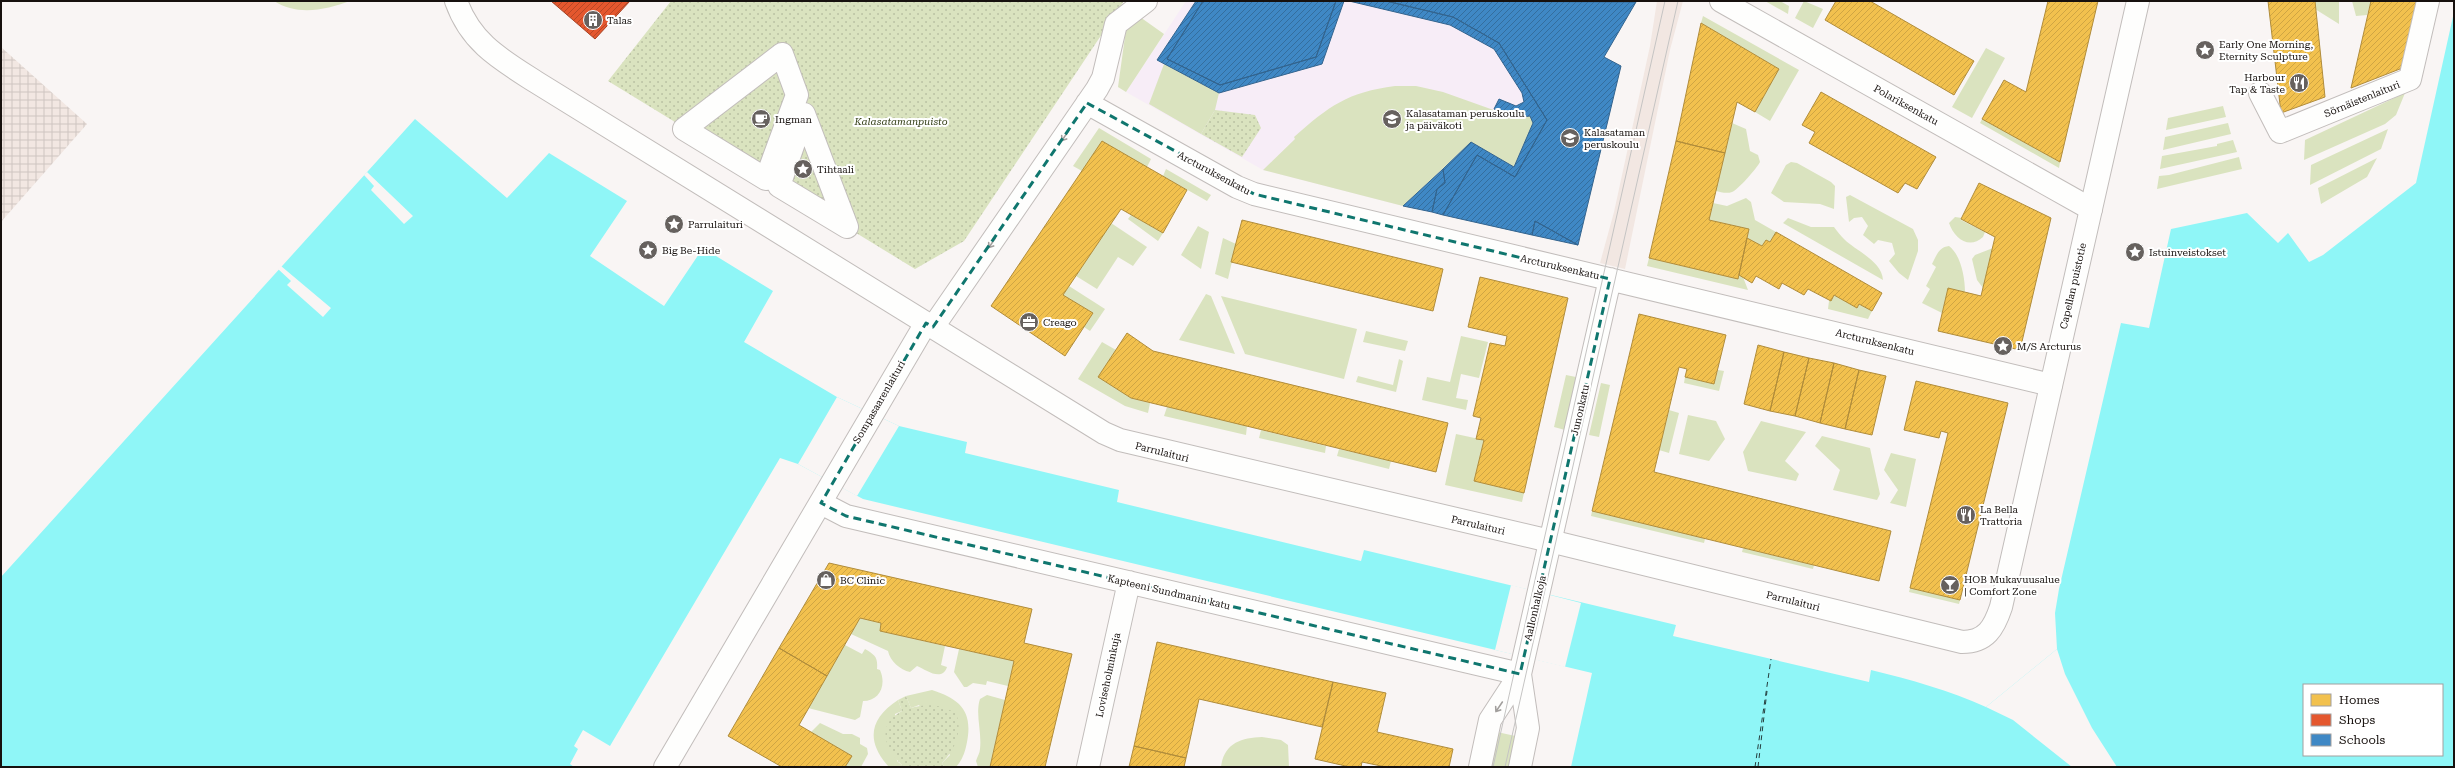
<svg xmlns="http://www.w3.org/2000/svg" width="2455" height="768" viewBox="0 0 2455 768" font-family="'Roboto Serif',serif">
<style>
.industrial{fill:url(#industrial-grid)}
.education{fill:#f7edf7}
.built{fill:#f2e7e2}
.grass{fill:#dae3bf}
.park{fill:url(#park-dots)}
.water{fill:#8ff6f7;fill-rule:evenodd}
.pier{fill:#f9f5f4}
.homes{fill:url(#homes-hatch);stroke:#b08c3b}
.shops{fill:url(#shops-hatch);stroke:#a64224}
.schools{fill:url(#schools-hatch);stroke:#33648e}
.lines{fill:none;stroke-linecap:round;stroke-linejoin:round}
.ferry{stroke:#253e3e;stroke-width:1;stroke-dasharray:5 4;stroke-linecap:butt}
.street-casing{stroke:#c2bdbb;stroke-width:24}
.secondary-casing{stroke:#c2bdbb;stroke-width:24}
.street{stroke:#fefefd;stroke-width:22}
.secondary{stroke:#fefefd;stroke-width:22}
.tram{stroke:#c5c4c3;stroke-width:1}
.oneway{stroke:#a29f9d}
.marked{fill:none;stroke:#0f766e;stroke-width:3;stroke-dasharray:8 5;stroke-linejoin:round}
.labels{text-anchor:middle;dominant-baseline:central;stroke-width:4;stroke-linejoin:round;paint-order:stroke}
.poi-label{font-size:10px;fill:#17110e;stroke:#fff;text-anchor:start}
.street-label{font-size:10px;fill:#17110e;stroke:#fff}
.park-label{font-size:10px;font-style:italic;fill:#333e16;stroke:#fff}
</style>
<defs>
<pattern id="industrial-grid" width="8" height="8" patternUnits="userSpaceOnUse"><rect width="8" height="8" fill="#f2e7e2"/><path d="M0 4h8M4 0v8" fill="none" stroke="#cfc5c1"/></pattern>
<pattern id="park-dots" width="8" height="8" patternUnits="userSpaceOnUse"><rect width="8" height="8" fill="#dae3bf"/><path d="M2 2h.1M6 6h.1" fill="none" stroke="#bac2a3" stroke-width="1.8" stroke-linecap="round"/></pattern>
<pattern id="homes-hatch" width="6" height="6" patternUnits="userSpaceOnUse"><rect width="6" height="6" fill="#f2c14e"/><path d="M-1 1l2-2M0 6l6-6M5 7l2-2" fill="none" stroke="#cfa543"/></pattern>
<pattern id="shops-hatch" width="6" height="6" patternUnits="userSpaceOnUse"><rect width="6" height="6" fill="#e4572e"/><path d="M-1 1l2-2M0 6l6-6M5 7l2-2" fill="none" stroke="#b84726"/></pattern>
<pattern id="schools-hatch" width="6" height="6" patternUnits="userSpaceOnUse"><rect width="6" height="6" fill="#3f88c5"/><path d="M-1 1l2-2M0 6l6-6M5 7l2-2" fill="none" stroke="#346e9e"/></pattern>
</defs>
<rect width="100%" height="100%" fill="#f9f5f4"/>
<path class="industrial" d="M1,47L87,124L1,222Z"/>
<path class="education" d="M1186,1L1636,2L1604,57L1621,66L1578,245L1403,206L1263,170L1126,92Z"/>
<path class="built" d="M1657,1H1683L1670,50L1625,269L1600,263L1614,212L1650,46Z"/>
<path class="grass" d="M274,1H350C326,10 297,16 274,1Z
M1765,1H1780L1789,6L1788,14Z
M1804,1L1823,9L1813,28L1795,18Z
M2315,1H2339V24L2315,9Z
M2352,1H2371L2367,15L2356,16Z
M1703,16L1799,70L1770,121L1755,112L1779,69L1701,23Z
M1140,17L1164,34L1126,92L1118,87L1127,22Z
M1986,48L2005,58L1972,118L1952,107Z
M1164,64L1219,93L1215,110L1201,134L1149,104Z
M1395,86H1416L1443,92L1516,118L1530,116L1533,123L1514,167L1471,142L1403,206L1263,170L1295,139L1294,137C1329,106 1348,92 1395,86Z
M2405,93L2396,115L2385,124L2304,160L2305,140Z
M2223,106L2226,117L2166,130L2168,118Z
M1982,119L2060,162L2059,168L1980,123Z
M1732,123L1746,129L1750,151L1758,155L1760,162C1757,168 1738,190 1732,192C1727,194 1720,192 1716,191Z
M2228,123L2231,134L2163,150L2165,137Z
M1099,128L1151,159L1147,167L1082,171L1073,166Z
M2388,129L2381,149L2310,185L2311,165Z
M2233,140L2237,152L2160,169L2162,156L2217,146V144Z
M2239,157L2242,169L2157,189L2159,176L2169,175Z
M2377,158L2367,177L2321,204L2318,188Z
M1791,162L1797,163L1831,182L1835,186L1834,209L1820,204L1784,202L1771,193L1786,165Z
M1166,169L1211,195L1207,201L1163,176Z
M1850,195L1913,229L1918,240V251L1908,280L1899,273L1889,261L1895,254L1892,243L1878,240L1874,244L1863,235L1868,226L1862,217L1854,218L1849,222L1846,197Z
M1746,198L1751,202L1755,220L1776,232L1770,242L1766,240L1762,246L1747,238L1749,229L1709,220L1713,203L1727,206Z
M1131,215L1163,233L1158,241L1128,219Z
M1955,217L1962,218L1961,220L1985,232L1983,237C1969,250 1954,238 1949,223Z
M1788,218L1811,227H1834C1837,231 1841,236 1844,239C1856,251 1882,261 1883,280L1783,223Z
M1111,223L1147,247L1133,266L1118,257L1097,289L1076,276Z
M1198,226L1209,232L1201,269L1181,255Z
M1223,238L1236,244L1228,279L1215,274Z
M1949,246C1961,255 1965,278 1965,292L1948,288L1942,313L1922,303L1930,289L1926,286L1936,267L1932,264C1936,256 1939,247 1949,246Z
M1993,248L1983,288L1977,280L1972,259L1975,255Z
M1649,258L1738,279L1739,275L1743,277L1748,290L1647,266Z
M1069,286L1105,309L1090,331L1084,327L1093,313L1063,295Z
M1206,294L1211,296L1235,354L1179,340Z
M1834,295L1857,308L1859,304L1872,311L1868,319L1828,309L1829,301Z
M1221,296L1357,329L1344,379L1245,354Z
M1366,331L1408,341L1405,351L1363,342Z
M1461,336L1488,342L1479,378L1461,374L1456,398L1468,400L1466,410L1422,400L1427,377L1450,382Z
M1102,342L1116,350L1098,377L1131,398L1150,403L1148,413L1125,406L1078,379Z
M1399,359L1403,361L1396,392L1356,382L1358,376L1393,385Z
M1718,370L1724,371L1719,391L1684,383L1685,377L1714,384Z
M1566,375L1576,377L1565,430L1554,427Z
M1601,383L1610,385L1599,437L1589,435Z
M1167,407L1247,426L1246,435L1164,416Z
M1669,410L1679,413L1669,453L1659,450Z
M1688,415L1716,421L1725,439L1709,461L1679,454Z
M1761,421L1806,432L1785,461L1799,474L1796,481L1748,471L1743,452Z
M1261,430L1326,446L1325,453L1259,438Z
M1456,434L1484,440L1474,481L1524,493L1522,502L1445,485Z
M1822,436L1870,448L1880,494L1877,500L1833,490L1840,470L1815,446Z
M1339,449L1391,461L1389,469L1337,456Z
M1891,453L1916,459L1906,507L1890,503L1898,490L1884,470Z
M1592,511L1697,536L1705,539L1704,543L1591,516Z
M1743,548L1814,565L1813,569L1742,552Z
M1910,588L1960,600L1959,604L1909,592Z
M860,618L881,623L880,631L945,646L941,665L947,667C942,682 926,670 917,666L910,672C900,670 890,661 888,651L851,634Z
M845,645L862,654L865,649C875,655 878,657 877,669L880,670C887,686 879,701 863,701L860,717L855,720L808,708Z
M959,649L1014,661L1008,686L987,681L986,685L973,683L967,687H964L954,672Z
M932,690C960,699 973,711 967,742C965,752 963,759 956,767H944L942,763L950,755L919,705L911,708L906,696Z
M987,695L1005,700L990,767H978L976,761C977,757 980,753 980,749C982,731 975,714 980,699Z
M898,700L902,711L895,714L897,761L904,767H889C865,741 870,718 898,700Z
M820,723L843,734H852L860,738V744L867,748L868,754L861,767H845L852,756L811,732Z
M1497,732L1520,737L1513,767H1489Z
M1262,737L1281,740L1288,745L1289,767H1221C1224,743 1241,738 1262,737Z"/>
<path class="park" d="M671,1H1124L964,241L915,269L608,81Z
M1215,110L1255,115L1261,128L1242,157L1201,134Z
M906,696L911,708C928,703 941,705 956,713C963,731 955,750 942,763L944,767H904C885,750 875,725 902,711L898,700Z"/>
<path class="water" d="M2454,12V767H1571L1592,673L863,499L798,464L780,458L610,746L583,730L574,746L578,749L570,764L574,767H1V577L415,119L507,198L549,153L627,201L590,256L664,306L703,248L773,291L744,342L837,397L899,426L967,442L965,453L1119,490L1117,502L1361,561L1364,550L1676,625L1673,636L1869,682L1871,670C1911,680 1949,690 1986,707L2057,649L2055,613L2059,589L2121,323L2149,328L2171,229L2247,213L2278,243L2288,233L2309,262L2323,255L2416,183ZM2304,685H2442V755H2304Z"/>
<path class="pier" d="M367,172L413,216L404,224L371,190L374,186L364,175Z
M281,266L331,308L323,317L287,285L291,281L278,269Z
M837,397L899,426L857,496L798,464Z
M1511,585L1581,603L1565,667L1495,650Z
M2057,649L2065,674L2092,728L2117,767H2072L2013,720L1986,707Z"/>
<path class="homes" d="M1836,1H1870L1974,61L1954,95L1825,20Z
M2048,1H2098L2060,162L1982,119L2004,80L2026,92Z
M2268,1H2315L2325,97L2281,113Z
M2371,1H2420L2405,67L2351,88Z
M1701,23L1779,69L1755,112L1737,102L1725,153L1676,141Z
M1821,92L1936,157L1917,189L1905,183L1898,193L1809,143L1815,132L1802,125Z
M1102,141L1187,190L1163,233L1121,209L1063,295L1093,313L1065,356L991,306Z
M1676,141L1725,153L1709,220L1749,229L1738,279L1649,258Z
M1979,183L2051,218L2020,350L1938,331L1948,288L1981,296L1995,237L1961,219Z
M1242,220L1443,269L1433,311L1231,262Z
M1776,232L1882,293L1872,311L1859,304L1857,308L1834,295L1831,301L1808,289L1804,295L1782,283L1779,289L1756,276L1752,283L1739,275L1747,238L1762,246L1766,240L1770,242Z
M1480,277L1568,298L1524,493L1474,481L1484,440L1476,439L1481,418L1473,416L1490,343L1505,346L1507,336L1468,327Z
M1639,314L1726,335L1714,384L1685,377L1687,369L1679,367L1654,472L1891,531L1879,581L1592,511Z
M1127,333L1153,351L1448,423L1436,472L1131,398L1098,377Z
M1758,345L1784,352L1770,411L1744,404Z
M1784,352L1809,358L1795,416L1770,411Z
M1809,358L1834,363L1820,423L1795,416Z
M1834,363L1859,370L1845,429L1820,423Z
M1859,370L1886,376L1872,435L1845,429Z
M1916,381L2008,403L1960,600L1910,588L1948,433L1941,431L1939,438L1904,430Z
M829,563L1032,609L1024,643L1072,654L1045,767H990L1014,661L880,631L881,623L860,618L827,676L779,648Z
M1157,642L1333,682L1322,727L1199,699L1186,758L1134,746Z
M779,648L827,676L799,725L852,756L845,767H782L728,736Z
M1333,682L1386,693L1377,732L1453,749L1449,767H1386L1362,762L1361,767H1350L1315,759Z
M1134,746L1186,758L1184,767H1129Z"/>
<path class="shops" d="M551,1H630L595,39Z"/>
<path class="schools" d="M1196,1H1203L1167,59L1220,85L1316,57L1336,1H1344L1322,64L1219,93L1157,60Z
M1203,1H1336L1316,57L1220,85L1167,59Z
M1349,1H1386L1453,17L1499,43L1547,120L1515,177L1477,155L1443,215L1432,212L1437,189L1445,183L1443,169L1471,142L1514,167L1533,123L1530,116L1516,118L1494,109L1499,99L1516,106L1524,102L1522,93L1494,49L1450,25Z
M1386,1L1636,2L1604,57L1621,66L1578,245L1535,221L1532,235L1443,215L1477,155L1515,177L1547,120L1499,43L1453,17Z
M1443,169L1445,183L1437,189L1432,212L1403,206Z
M1535,221L1578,245L1532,235Z"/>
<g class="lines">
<path class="ferry" d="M1755,767L1771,659
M1758,767L1767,691"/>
<defs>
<path id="street" d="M1721,1L2091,209
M782,54L797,95L766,179L684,129Z
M2260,93L2280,132L2410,79L2428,1
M1087,103L1237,187L1254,194L2051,385
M804,114L847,227L779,186Z
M933,327L1097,89L1103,78L1116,24L1146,1
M821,503L846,516L1520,674
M1088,767L1129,582
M1480,767L1490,720L1520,674L1610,279
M1520,767L1528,728L1520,674"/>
<path id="secondary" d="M456,1C471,43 500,59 536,82L1104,433L1120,440L1550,541L1962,642C1986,642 1994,628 2001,607L2138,1
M665,767L926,323"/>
</defs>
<use href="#street" class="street-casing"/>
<use href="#secondary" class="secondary-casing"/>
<use href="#street" class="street"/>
<use href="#secondary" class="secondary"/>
<path class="tram" d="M1493,767L1665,1
M1505,767L1678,1"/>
</g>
<defs><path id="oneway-shaft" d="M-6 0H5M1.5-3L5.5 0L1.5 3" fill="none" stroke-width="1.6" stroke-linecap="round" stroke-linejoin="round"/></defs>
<g class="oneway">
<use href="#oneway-shaft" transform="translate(1065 136) rotate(124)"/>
<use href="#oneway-shaft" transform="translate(992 243) rotate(124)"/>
<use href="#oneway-shaft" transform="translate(1499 707) rotate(124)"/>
</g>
<path class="marked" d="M1087,103L1254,194L1610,279L1520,674L846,516L821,503L926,323L933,327Z"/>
<defs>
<symbol id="building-disc" viewBox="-11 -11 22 22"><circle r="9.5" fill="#66615e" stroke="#fff"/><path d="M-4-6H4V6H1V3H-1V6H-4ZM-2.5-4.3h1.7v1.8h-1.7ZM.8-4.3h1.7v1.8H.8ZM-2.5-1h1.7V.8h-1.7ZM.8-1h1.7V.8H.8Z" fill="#fff"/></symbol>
<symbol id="sight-disc" viewBox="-11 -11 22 22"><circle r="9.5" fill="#66615e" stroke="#fff"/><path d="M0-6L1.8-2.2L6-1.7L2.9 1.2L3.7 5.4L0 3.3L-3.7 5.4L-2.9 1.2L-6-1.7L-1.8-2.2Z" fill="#fff"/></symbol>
<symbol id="restaurant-disc" viewBox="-11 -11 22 22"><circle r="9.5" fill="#66615e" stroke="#fff"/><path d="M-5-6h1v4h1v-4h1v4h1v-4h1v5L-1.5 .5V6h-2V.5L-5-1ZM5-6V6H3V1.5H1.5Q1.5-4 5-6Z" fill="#fff"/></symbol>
<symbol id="cafe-disc" viewBox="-11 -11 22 22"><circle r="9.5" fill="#66615e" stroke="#fff"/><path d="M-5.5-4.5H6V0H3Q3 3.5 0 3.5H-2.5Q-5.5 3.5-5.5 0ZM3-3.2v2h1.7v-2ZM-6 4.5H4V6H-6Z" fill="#fff"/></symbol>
<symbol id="school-disc" viewBox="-11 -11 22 22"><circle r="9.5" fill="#66615e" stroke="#fff"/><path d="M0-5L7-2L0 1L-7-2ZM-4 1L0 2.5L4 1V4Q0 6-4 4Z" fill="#fff"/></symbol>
<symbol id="office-disc" viewBox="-11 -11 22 22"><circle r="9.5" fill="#66615e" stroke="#fff"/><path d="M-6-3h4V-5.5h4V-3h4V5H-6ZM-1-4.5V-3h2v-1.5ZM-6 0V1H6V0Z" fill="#fff"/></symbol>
<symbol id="shop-disc" viewBox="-11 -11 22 22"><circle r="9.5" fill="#66615e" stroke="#fff"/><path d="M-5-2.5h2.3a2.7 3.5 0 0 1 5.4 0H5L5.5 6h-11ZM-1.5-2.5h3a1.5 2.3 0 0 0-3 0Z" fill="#fff"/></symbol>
<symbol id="bar-disc" viewBox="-11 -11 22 22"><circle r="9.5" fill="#66615e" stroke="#fff"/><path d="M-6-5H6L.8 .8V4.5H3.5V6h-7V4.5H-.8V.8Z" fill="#fff"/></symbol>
</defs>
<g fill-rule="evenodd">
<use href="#building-disc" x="582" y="9" width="22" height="22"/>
<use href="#sight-disc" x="2194" y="39" width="22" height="22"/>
<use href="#restaurant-disc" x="2288" y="72" width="22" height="22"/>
<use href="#cafe-disc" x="750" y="108" width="22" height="22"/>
<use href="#school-disc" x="1381" y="108" width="22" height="22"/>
<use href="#school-disc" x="1559" y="127" width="22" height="22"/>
<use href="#sight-disc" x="792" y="158" width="22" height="22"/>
<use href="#sight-disc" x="663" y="213" width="22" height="22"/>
<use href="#sight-disc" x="637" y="239" width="22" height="22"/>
<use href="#sight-disc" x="2124" y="241" width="22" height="22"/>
<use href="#office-disc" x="1018" y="311" width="22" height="22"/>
<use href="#sight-disc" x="1992" y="335" width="22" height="22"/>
<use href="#restaurant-disc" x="1955" y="504" width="22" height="22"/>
<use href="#shop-disc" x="815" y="569" width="22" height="22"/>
<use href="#bar-disc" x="1939" y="574" width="22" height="22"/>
</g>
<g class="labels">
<g class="poi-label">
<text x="607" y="20">Talas</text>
<text x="2219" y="44">Early One Morning,<tspan x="2219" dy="12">Eternity Sculpture</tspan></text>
<text x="2285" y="77" text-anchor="end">Harbour<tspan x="2285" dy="12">Tap &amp; Taste</tspan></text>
<text x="1406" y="113">Kalasataman peruskoulu<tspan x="1406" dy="12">ja päiväkoti</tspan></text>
<text x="775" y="119">Ingman</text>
<text x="1584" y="132">Kalasataman<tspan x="1584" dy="12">peruskoulu</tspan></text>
<text x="817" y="169">Tihtaali</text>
<text x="688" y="224">Parrulaituri</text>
<text x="662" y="250">Big Be-Hide</text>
<text x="2149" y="252">Istuinveistokset</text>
<text x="1043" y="322">Creago</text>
<text x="2017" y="346">M/S Arcturus</text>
<text x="1980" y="509">La Bella<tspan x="1980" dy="12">Trattoria</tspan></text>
<text x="1964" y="579">HOB Mukavuusalue<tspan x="1964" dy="12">| Comfort Zone</tspan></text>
<text x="840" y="580">BC Clinic</text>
</g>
<g class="street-label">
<text transform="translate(2362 99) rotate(-22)">Sörnäistenlaituri</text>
<text transform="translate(1906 105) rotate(29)">Polariksenkatu</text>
<text transform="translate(1214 173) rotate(28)">Arcturuksenkatu</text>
<text transform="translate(1560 267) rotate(13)">Arcturuksenkatu</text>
<text transform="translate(2073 286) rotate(-77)">Capellan puistotie</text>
<text transform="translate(1875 342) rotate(14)">Arcturuksenkatu</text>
<text transform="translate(879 402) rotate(-60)">Sompasaarenlaituri</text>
<text transform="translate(1580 410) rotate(-77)">Junonkatu</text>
<text transform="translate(1162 452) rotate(14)">Parrulaituri</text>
<text transform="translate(1478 525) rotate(13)">Parrulaituri</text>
<text transform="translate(1169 592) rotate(13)">Kapteeni Sundmanin katu</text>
<text transform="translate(1793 601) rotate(14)">Parrulaituri</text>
<text transform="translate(1535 608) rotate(-77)">Aallonhalkoja</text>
<text transform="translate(1108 675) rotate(-78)">Loviseholminkuja</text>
</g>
<g class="park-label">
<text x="901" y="121">Kalasatamanpuisto</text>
</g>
</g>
<rect width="2455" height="768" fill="none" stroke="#17110e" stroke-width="4"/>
<rect x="2303" y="684" width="140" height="72" fill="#ffffff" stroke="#a2a09f"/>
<rect x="2311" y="694" width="20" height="12" fill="#f2c14e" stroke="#a2a09f"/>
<text x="2339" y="704" font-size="12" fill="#17110e">Homes</text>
<rect x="2311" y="714" width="20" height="12" fill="#e4572e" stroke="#a2a09f"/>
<text x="2339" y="724" font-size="12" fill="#17110e">Shops</text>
<rect x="2311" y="734" width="20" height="12" fill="#3f88c5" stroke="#a2a09f"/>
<text x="2339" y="744" font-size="12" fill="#17110e">Schools</text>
</svg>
